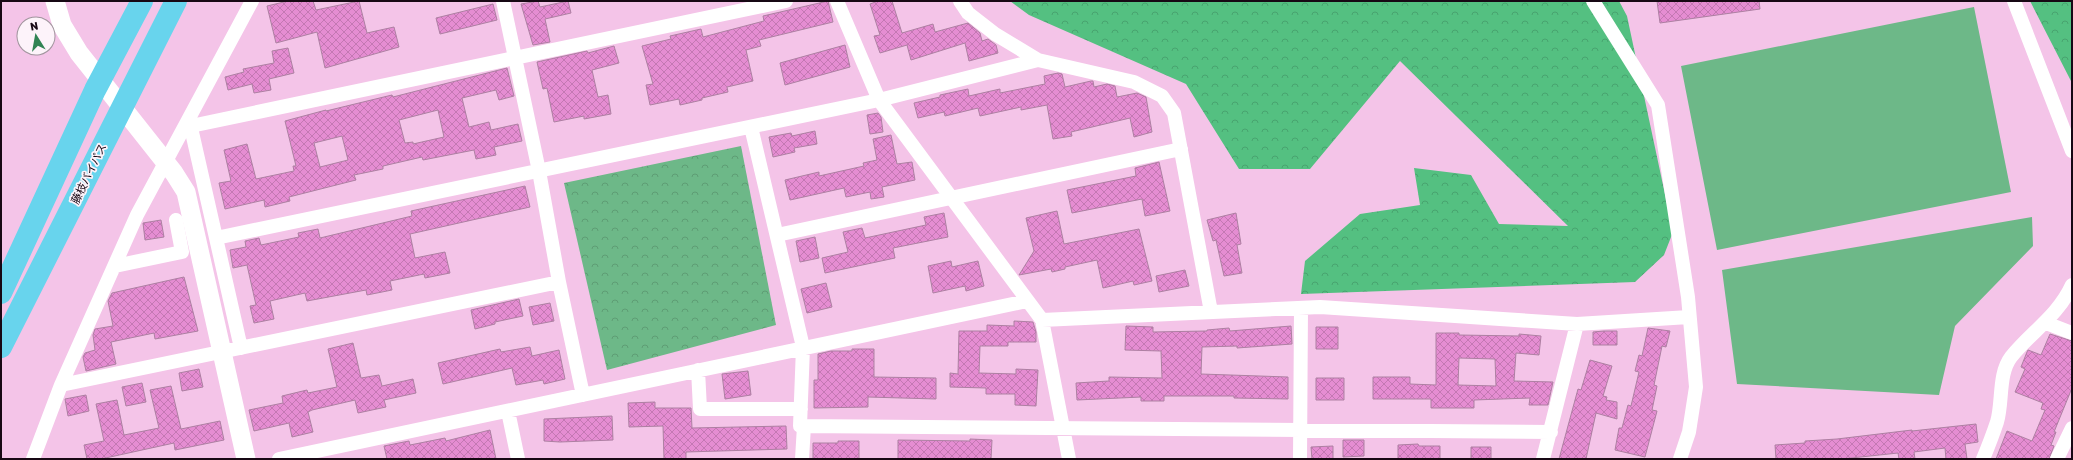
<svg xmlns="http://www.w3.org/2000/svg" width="2073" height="460" viewBox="0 0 2073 460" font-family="Rubik,'Noto Sans JP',sans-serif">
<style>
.forest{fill:url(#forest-crowns)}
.park{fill:url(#park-crowns)}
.pitch{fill:#6db888}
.building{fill:url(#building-cross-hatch);stroke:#ad80a2;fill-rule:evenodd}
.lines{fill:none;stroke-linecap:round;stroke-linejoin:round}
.street{stroke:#fff;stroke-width:14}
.secondary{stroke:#fff;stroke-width:19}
.highway{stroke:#68d4ed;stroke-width:22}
.labels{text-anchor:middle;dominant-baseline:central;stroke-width:3.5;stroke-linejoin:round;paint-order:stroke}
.street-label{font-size:11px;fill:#170814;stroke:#fdf3fa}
</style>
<defs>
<pattern id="forest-crowns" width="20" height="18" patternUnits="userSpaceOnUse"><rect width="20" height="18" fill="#54c081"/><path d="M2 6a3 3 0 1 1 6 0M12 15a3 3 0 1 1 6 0" fill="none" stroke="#48a46f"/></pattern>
<pattern id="park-crowns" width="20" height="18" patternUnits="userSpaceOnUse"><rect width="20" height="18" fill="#6db888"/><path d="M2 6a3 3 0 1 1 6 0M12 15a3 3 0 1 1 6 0" fill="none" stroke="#5e9d74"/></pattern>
<pattern id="building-cross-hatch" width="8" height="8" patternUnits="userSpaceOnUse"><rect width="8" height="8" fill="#e58dd2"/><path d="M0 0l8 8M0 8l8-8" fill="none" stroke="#c478b3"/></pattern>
</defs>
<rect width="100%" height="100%" fill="#f4c4e8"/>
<path class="forest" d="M1010,1H1619L1627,16L1673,232L1664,255L1635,282L1301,294L1305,261L1360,214L1420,205L1414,168L1471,175L1499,224L1568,226L1400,61L1310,169H1239L1186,84L1029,15Z
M2030,1H2072V83Z"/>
<path class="park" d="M741,146L776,325L607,370L564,183Z"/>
<path class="pitch" d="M1974,7L2011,192L1717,250L1681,66Z
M2032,217L2033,246L1955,326L1939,395L1737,384L1722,270Z"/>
<path class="building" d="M288,1H313L316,10L359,1L367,33L394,27L399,47L325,68L317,32L276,43L267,6Z
M538,1L540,7L568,1L571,13L545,19L550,42L533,45L521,4Z
M828,1L833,22L759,40L761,46L746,50L753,81L727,87L728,92L702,98V100L680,105L679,99L650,105L646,85L653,84L642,46L671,39L670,36L701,29L703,37L764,21L763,16Z
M878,1H892L902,33L933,24L935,32L968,23L980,33L982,41L988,39L996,45L998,53L969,61L965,43L911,60L907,45L880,53L874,36L880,35L870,4Z
M1657,1H1759L1760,9L1660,23Z
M493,4L497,20L440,34L436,18Z
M845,45L850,67L785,85L780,63Z
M614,46L619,63L592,70L598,97L608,95L611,114L584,119V116L554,122L547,88L543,89L537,62L587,51L588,53Z
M288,48L294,73L269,79L271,90L254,93L252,84L228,90L225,77L244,72L243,69L274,63L272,51Z
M507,68L514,96L499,100L496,90L462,98L469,127L489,122L491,130L518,124L522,141L494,147L496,155L476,159L474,150L423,160L422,157L383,166V169L354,175L356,180L289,197L290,201L265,207L264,200L225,209L219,183L231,181L224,150L247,144L256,179L294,171L293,166H296L285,121L326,110V111L392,95L393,97ZM438,110L444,137L413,144V142L405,143L399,120ZM342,136L348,160L320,167L314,143Z
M1058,73L1062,74L1065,87L1091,81H1093L1094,87L1107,84L1115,86L1117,97L1137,93L1146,97L1152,132L1134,137L1130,118L1071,132L1072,136L1053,139L1047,105L1021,110V107L980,116L978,108L945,116L944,112L918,118L914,103L940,97V95L968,89L969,96L1000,89V93L1045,84L1044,76Z
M878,113L881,117L883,132L870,134L867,115Z
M815,131L817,144L794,148L795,152L773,157L769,137L791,133L792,136Z
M891,135L897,164L912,162L915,180L882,187L884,197L871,199L870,192L846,197L844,188L790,200L785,180L819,172V176L864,166L863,163L877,160L873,139Z
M1159,162L1170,211L1145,216L1142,199L1072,213L1067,190L1136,176L1135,168Z
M525,186L530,207L410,234L415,258L445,252L450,273L425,278L424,274L390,281L392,290L367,295L366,290L307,301L305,293L270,301L274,319L254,323L250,306L256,305L247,265L233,268L230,250L246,247L245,241L259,238L261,245L299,237L298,233L318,229L320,238L412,216L411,211Z
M1057,211L1064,244L1139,229L1152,281L1134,285L1133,281L1103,288L1097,260L1065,267V269L1052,272L1051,269L1019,275L1034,251L1026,218Z
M944,213L948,237L893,248L895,258L825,273L822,258L848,252L843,232L862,228L865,238L926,225L924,217Z
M1236,213L1241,244L1237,245L1242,273L1224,276L1216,240L1213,241L1207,220Z
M161,220L164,237L145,240L143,223Z
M815,237L819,258L800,262L796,241Z
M951,261L952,267L978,261L984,286L966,291L965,286L933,293L928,266Z
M1185,270L1189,286L1159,292L1156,276Z
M184,277L198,331L155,339L154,333L111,342L116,364L86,371L83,357L85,353L95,350L93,335L95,329L113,326L108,301L112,293Z
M826,283L832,307L807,313L801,289Z
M519,299L523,316L495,322V324L475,329L471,310Z
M550,303L554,321L533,325L529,307Z
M1014,321L1033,322L1036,332V342H1008V346H980L979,373L1016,374V369L1038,370L1036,406L1015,405V394H986V388L950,387V373L958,374L959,331H987V325L1014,326Z
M1126,326L1153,327V332L1207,331V330L1229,328L1230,331L1291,326L1292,344L1237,348V346L1202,347L1201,374L1288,377V399L1234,398V396H1164V401H1141V397L1077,400L1076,383L1109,381V377L1162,378L1161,351L1125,350Z
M1316,327H1338V349H1316Z
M1648,328L1670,331L1666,347L1662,346L1654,385L1657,386L1652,410L1657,411L1645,457L1615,450L1619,428H1622L1628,405L1631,406L1639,372L1635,371L1639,355L1642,356Z
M1604,331H1617V345H1593V332Z
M1436,333H1459V335L1519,336V334L1541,336L1539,355L1516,353L1514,381L1553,382L1548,405H1529L1530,398L1474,400V408H1431V399H1373V377H1410V384L1436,385ZM1459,358L1495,359L1496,386L1458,385Z
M2050,334L2072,341V388L2054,432H2056L2051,445L2054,446L2049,459H1996L2007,431L2032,441L2045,410L2041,409L2043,403L2015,392L2025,369L2021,367L2027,352L2028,350L2041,355Z
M353,343L361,378L379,375L382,386L413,379L416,393L384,400L386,407L358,413L355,400L312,410L308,412L313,432L292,437L289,423L254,431L249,410L283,403L282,396L307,390L308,393L337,387L328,349Z
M530,347L532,356L559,350L565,379L544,384L543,380L516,385L512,368L443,384L438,363L500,349L501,352Z
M852,349H874V377L936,378V399L868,397V407L814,408V380H818V354L831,351H852Z
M1590,360L1612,366L1603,396L1607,397L1606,400L1617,402V419L1596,413L1586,459H1559L1578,389L1581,390Z
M199,369L203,387L182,391L179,373Z
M748,371L751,395L725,399L722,374Z
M1316,378H1344V400H1316Z
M142,383L146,402L126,406L122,387Z
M171,386L181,429L220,421L224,440L175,450L174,443L101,459H87L84,445L104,441L96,404L117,400L124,435L159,428L150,390Z
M86,395L89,411L68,416L65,399Z
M655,402V408H691L692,428L786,426L787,449L686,452V459H664L663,426L629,427L628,403Z
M612,416L613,440L560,442L544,441V419Z
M1976,424L1978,442L1965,444L1967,459H1946L1945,448L1914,452L1915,459H1899L1898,453L1842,459H1776L1775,445L1805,443V441L1837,439L1912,430V431Z
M490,430L496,459H387L384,446L409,441L410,445L445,438L446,441Z
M970,439L992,440L991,459H898V440L970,441Z
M1343,440H1364V456L1343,457Z
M838,441H859V459H813V443H838Z
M1418,444L1419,446H1440V459H1398V445Z
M1333,446V459H1312L1311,447Z
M1471,447H1491V459H1471Z"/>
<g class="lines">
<path class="street" d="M503,1L539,171L559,282
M837,1L879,100L1042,320L1069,459
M960,1L968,13L995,34L1038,60L1134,82L1162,96L1174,113L1211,312
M1593,1L1658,105L1688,297L1696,387L1689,432L1680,459
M2014,1L2072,151
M189,119L241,348
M191,126L786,1
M751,127L803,347L800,426L1551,432
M777,235L1181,149
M216,238L879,100L1038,60
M115,266L182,252L176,220
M1042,320L1320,307L1577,324L1689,317
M2046,323L2072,333
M698,370L700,409H801
M61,385L559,282L583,395
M508,411L518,459
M33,459L61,385L137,215L252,1
M279,459L1027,301
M802,459L804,426
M1300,459L1301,308
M1543,459L1577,324
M1983,459C1988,447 1993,434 1997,422C2003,402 1998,374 2011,357C2031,332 2058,316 2072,285
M2057,459L2072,428"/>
<path class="secondary" d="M55,1L62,25L79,53L174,173L186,192L246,459"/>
<path class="highway" d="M1,293L95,90L142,1
M1,347L176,1"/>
</g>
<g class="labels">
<g class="street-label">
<text transform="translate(89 174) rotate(-64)">藤枝バイパス</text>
</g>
</g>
<rect width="2073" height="460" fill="none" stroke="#170814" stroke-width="4"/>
<g transform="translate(36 36) rotate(349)"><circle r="19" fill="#fdf3fa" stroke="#a1959e"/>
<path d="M0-3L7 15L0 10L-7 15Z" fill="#318354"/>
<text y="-6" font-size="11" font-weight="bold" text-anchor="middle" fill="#170814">N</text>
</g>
</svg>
